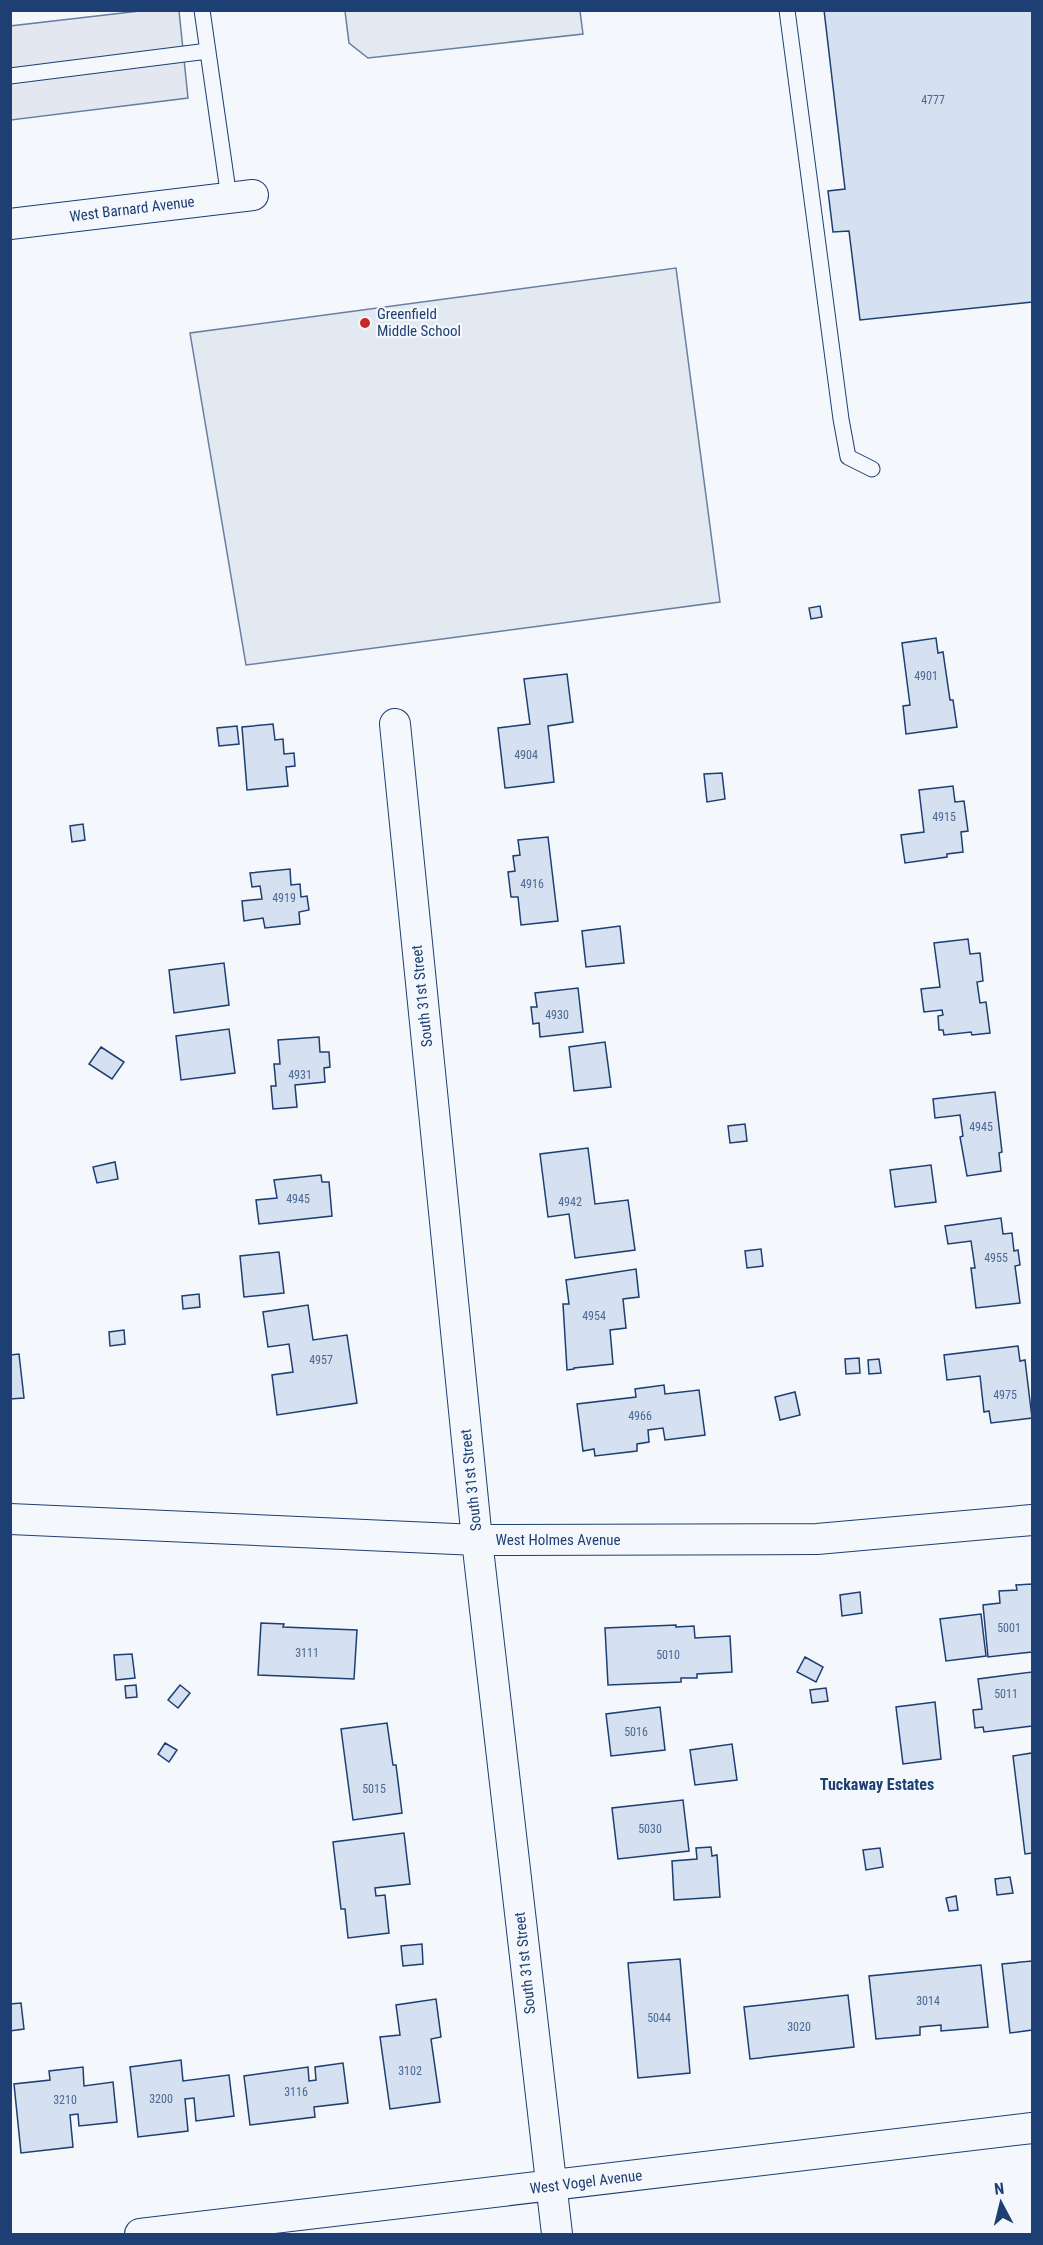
<svg xmlns="http://www.w3.org/2000/svg" width="1043" height="2245" viewBox="0 0 1043 2245" font-family="'Roboto Condensed',sans-serif">
<style>
.green{fill:#e3e9f0;stroke:#687fa3;stroke-width:1.5}
.parking{fill:#e3e8f0;stroke:#687fa3;stroke-width:1.5}
.building{fill:#d5e0f0;stroke:#1d3f73;stroke-width:1.5}
.lines{fill:none;stroke-linecap:round;stroke-linejoin:round}
.service-casing{stroke:#1d3f73;stroke-width:17}
.minor-casing{stroke:#1d3f73;stroke-width:32}
.service{stroke:#f4f7fb;stroke-width:15}
.minor{stroke:#f4f7fb;stroke-width:30}
.poi-dot{fill:#c62828;stroke:#f4f7fb;stroke-width:2}
.labels{text-anchor:middle;dominant-baseline:central;stroke-width:4.5;stroke-linejoin:round;paint-order:stroke}
.number-label{font-size:12px;fill:#4b6792}
.street-label{font-size:15px;fill:#1d3f73;stroke:#f4f7fb}
.poi-label{font-size:15px;fill:#1d3f73;stroke:#f4f7fb;text-anchor:start}
.neighbourhood-label{font-size:16px;font-weight:bold;fill:#1d3f73;stroke:#f4f7fb}
</style>
<rect width="100%" height="100%" fill="#f4f7fb"/>
<path class="green" d="M345,11H580L583,34L368,58L349,43Z
M676,268L720,602L246,665L190,333Z"/>
<path class="parking" d="M140,11H179L188,98L11,120L10,26Z"/>
<path class="building" d="M824,10H1032V302L860,320L849,231L833,232L828,191L845,189Z
M824,10H1032V302L860,320L849,231L833,232L828,191L845,189Z
M820,606L822,617L811,619L809,608Z
M936,638L938,653L943,652L950,700H953L957,727L906,734L903,706L910,705L902,643Z
M567,674L573,722L548,726L554,782L505,788L498,728L530,724L524,679Z
M273,724L275,740L283,739L284,754L294,753L295,766L286,767L288,786L247,790L242,727Z
M237,726L239,744L219,746L217,728Z
M722,773L725,799L707,802L704,774Z
M953,786L955,802L964,801L968,831L961,832L963,852L947,854V857L905,863L901,835L924,832L919,790Z
M83,824L85,840L72,842L70,826Z
M548,837L558,921L521,925L518,897H511L508,872L515,871L513,856L520,855L518,840Z
M290,869L291,885L300,884L301,897L307,896L309,910L299,912L300,924L265,928L263,918L244,921L242,901L262,899L260,886L252,887L250,873Z
M620,926L624,963L586,967L582,931Z
M968,939L970,954L980,953L983,981L977,982L980,1003L986,1002L990,1033L972,1035L971,1032L944,1035L943,1030H939L938,1016L943,1015L942,1010L924,1012L921,989L940,987L934,943Z
M224,963L229,1005L174,1013L169,970Z
M578,988L583,1032L540,1037L539,1023L533,1024L531,1007H537L535,993Z
M229,1029L235,1073L181,1080L176,1036Z
M319,1037L320,1052H329L330,1067L324,1068L325,1082L295,1085L297,1107L273,1109L271,1086H276L274,1064H280L278,1040Z
M605,1042L611,1087L574,1091L569,1047Z
M101,1047L124,1062L112,1079L89,1064Z
M995,1092L1002,1152L999,1153L1001,1171L967,1176L960,1137L963,1136L960,1115L935,1118L933,1099Z
M745,1124L747,1141L730,1143L728,1126Z
M588,1148L595,1204L628,1200L635,1250L575,1258L569,1214L548,1217L540,1154Z
M115,1162L118,1179L97,1183L93,1167Z
M931,1165L936,1202L895,1207L890,1170Z
M321,1175L322,1182H329L332,1216L259,1224L256,1200L277,1198L274,1180Z
M1001,1218L1003,1234L1012,1233L1014,1251L1018,1250L1020,1265L1015,1266L1020,1303L976,1308L971,1268H975L971,1241L948,1244L945,1226Z
M761,1249L763,1266L747,1268L745,1251Z
M279,1252L284,1293L244,1297L240,1256Z
M636,1269L639,1297L623,1299L626,1328L610,1330L613,1364L574,1368V1369L567,1370L563,1304H569L566,1280Z
M199,1294L200,1307L183,1309L182,1296Z
M308,1305L313,1340L347,1335L357,1403L277,1415L272,1375L293,1372L289,1344L268,1347L263,1312Z
M124,1330L125,1344L110,1346L109,1332Z
M1018,1346L1020,1361L1025,1360L1032,1418L991,1423L989,1411L984,1412L980,1376L947,1380L944,1355Z
M19,1354L24,1398L10,1399V1355Z
M859,1358L860,1373L846,1374L845,1359Z
M879,1359L881,1373L869,1374L868,1360Z
M664,1385L665,1394L699,1390L705,1435L665,1440L663,1428L648,1430L649,1442L637,1444V1451L595,1456L594,1449L583,1451L577,1404L636,1397L635,1389Z
M795,1392L800,1415L780,1420L775,1397Z
M1032,1584V1652L988,1657L983,1605L1000,1603L999,1591L1017,1590L1016,1585Z
M860,1592L862,1613L842,1616L840,1595Z
M981,1614L986,1656L946,1661L940,1619Z
M261,1623L284,1624L283,1627L357,1630L354,1679L258,1675Z
M676,1625V1627L694,1626L695,1638L730,1636L732,1672L697,1674V1678H681V1682L608,1685L605,1628Z
M132,1654L135,1678L116,1680L114,1655Z
M805,1657L823,1667L816,1682L797,1672Z
M1032,1672V1726L984,1732L983,1727L975,1728L973,1710L982,1709L978,1679Z
M136,1685L137,1697L126,1698L125,1686Z
M180,1685L190,1693L178,1708L168,1700Z
M826,1688L828,1701L812,1703L810,1690Z
M935,1702L941,1759L903,1764L896,1707Z
M660,1707L665,1750L611,1756L606,1714Z
M387,1723L393,1765H396L402,1813L353,1820L341,1729Z
M165,1743L177,1750L169,1762L158,1754Z
M732,1744L737,1780L695,1785L690,1750Z
M1032,1753V1853L1025,1854L1013,1756Z
M683,1800L689,1851L618,1859L612,1808Z
M404,1833L410,1884L375,1888L376,1896L385,1895L389,1933L348,1938L345,1909H341L333,1842Z
M711,1847L712,1856L717,1855L720,1897L674,1900L672,1861L697,1859L696,1848Z
M880,1848L883,1867L866,1870L863,1850Z
M1010,1877L1013,1893L997,1895L995,1879Z
M956,1896L958,1910L949,1911L946,1898Z
M422,1944L423,1964L403,1966L401,1946Z
M680,1959L690,2073L638,2078L628,1963Z
M1032,1961V2030L1010,2033L1002,1964Z
M981,1965L988,2027L941,2031V2025L920,2027V2035L876,2039L869,1976Z
M848,1995L854,2047L750,2059L744,2007Z
M436,1999L441,2037L431,2039L440,2102L390,2109L380,2037L400,2035L396,2005Z
M21,2003L24,2029L10,2031V2004Z
M181,2060L183,2081L229,2075L234,2116L196,2121L194,2098L185,2099L188,2131L138,2137L130,2067Z
M343,2063L348,2103L314,2107L315,2117L250,2125L244,2076L308,2067L309,2081L316,2080L315,2067Z
M83,2067L84,2086L113,2082L117,2122L79,2126L78,2114L70,2115L73,2147L21,2153L14,2084L50,2080L49,2071Z"/>
<g class="lines">
<defs>
<path id="service" d="M202,10L229,198
M787,10L841,419L848,457L872,469
M10,76L208,51"/>
<path id="minor" d="M10,224L253,195
M395,724L477,1540L557,2234
M10,1519L477,1540L817,1539L1032,1520
M140,2234L1032,2128"/>
</defs>
<use href="#service" class="service-casing"/>
<use href="#minor" class="minor-casing"/>
<use href="#service" class="service"/>
<use href="#minor" class="minor"/>
</g>
<circle class="poi-dot" cx="365" cy="323" r="6"/>
<g class="labels">
<g class="number-label">
<text x="933" y="100">4777</text>
<text x="926" y="676">4901</text>
<text x="526" y="755">4904</text>
<text x="944" y="817">4915</text>
<text x="532" y="884">4916</text>
<text x="284" y="898">4919</text>
<text x="557" y="1015">4930</text>
<text x="300" y="1075">4931</text>
<text x="981" y="1127">4945</text>
<text x="298" y="1199">4945</text>
<text x="570" y="1202">4942</text>
<text x="996" y="1258">4955</text>
<text x="594" y="1316">4954</text>
<text x="321" y="1360">4957</text>
<text x="1005" y="1395">4975</text>
<text x="640" y="1416">4966</text>
<text x="1009" y="1628">5001</text>
<text x="307" y="1653">3111</text>
<text x="668" y="1655">5010</text>
<text x="1006" y="1694">5011</text>
<text x="636" y="1732">5016</text>
<text x="374" y="1789">5015</text>
<text x="650" y="1829">5030</text>
<text x="928" y="2001">3014</text>
<text x="659" y="2018">5044</text>
<text x="799" y="2027">3020</text>
<text x="410" y="2071">3102</text>
<text x="296" y="2092">3116</text>
<text x="161" y="2099">3200</text>
<text x="65" y="2100">3210</text>
</g>
<g class="street-label">
<text transform="translate(132 209) rotate(-7)">West Barnard Avenue</text>
<text transform="translate(422 996) rotate(-96)">South 31st Street</text>
<text transform="translate(471 1480) rotate(-96)">South 31st Street</text>
<text x="558" y="1540">West Holmes Avenue</text>
<text transform="translate(525 1963) rotate(-96)">South 31st Street</text>
<text transform="translate(586 2182) rotate(-7)">West Vogel Avenue</text>
</g>
<g class="poi-label">
<text x="377" y="314">Greenfield<tspan x="377" dy="17">Middle School</tspan></text>
</g>
<g class="neighbourhood-label">
<text x="877" y="1784">Tuckaway Estates</text>
</g>
</g>
<rect width="1043" height="2245" fill="none" stroke="#1d3f73" stroke-width="24"/>
<g transform="translate(1001 2203) rotate(353)" stroke="#f4f7fb" stroke-width="4.5" paint-order="stroke">
<path d="M0-4.5L10 22L0 15L-10 22Z" fill="#1d3f73"/>
<text y="-9" font-size="16" font-weight="bold" text-anchor="middle" fill="#1d3f73">N</text>
</g>
</svg>
